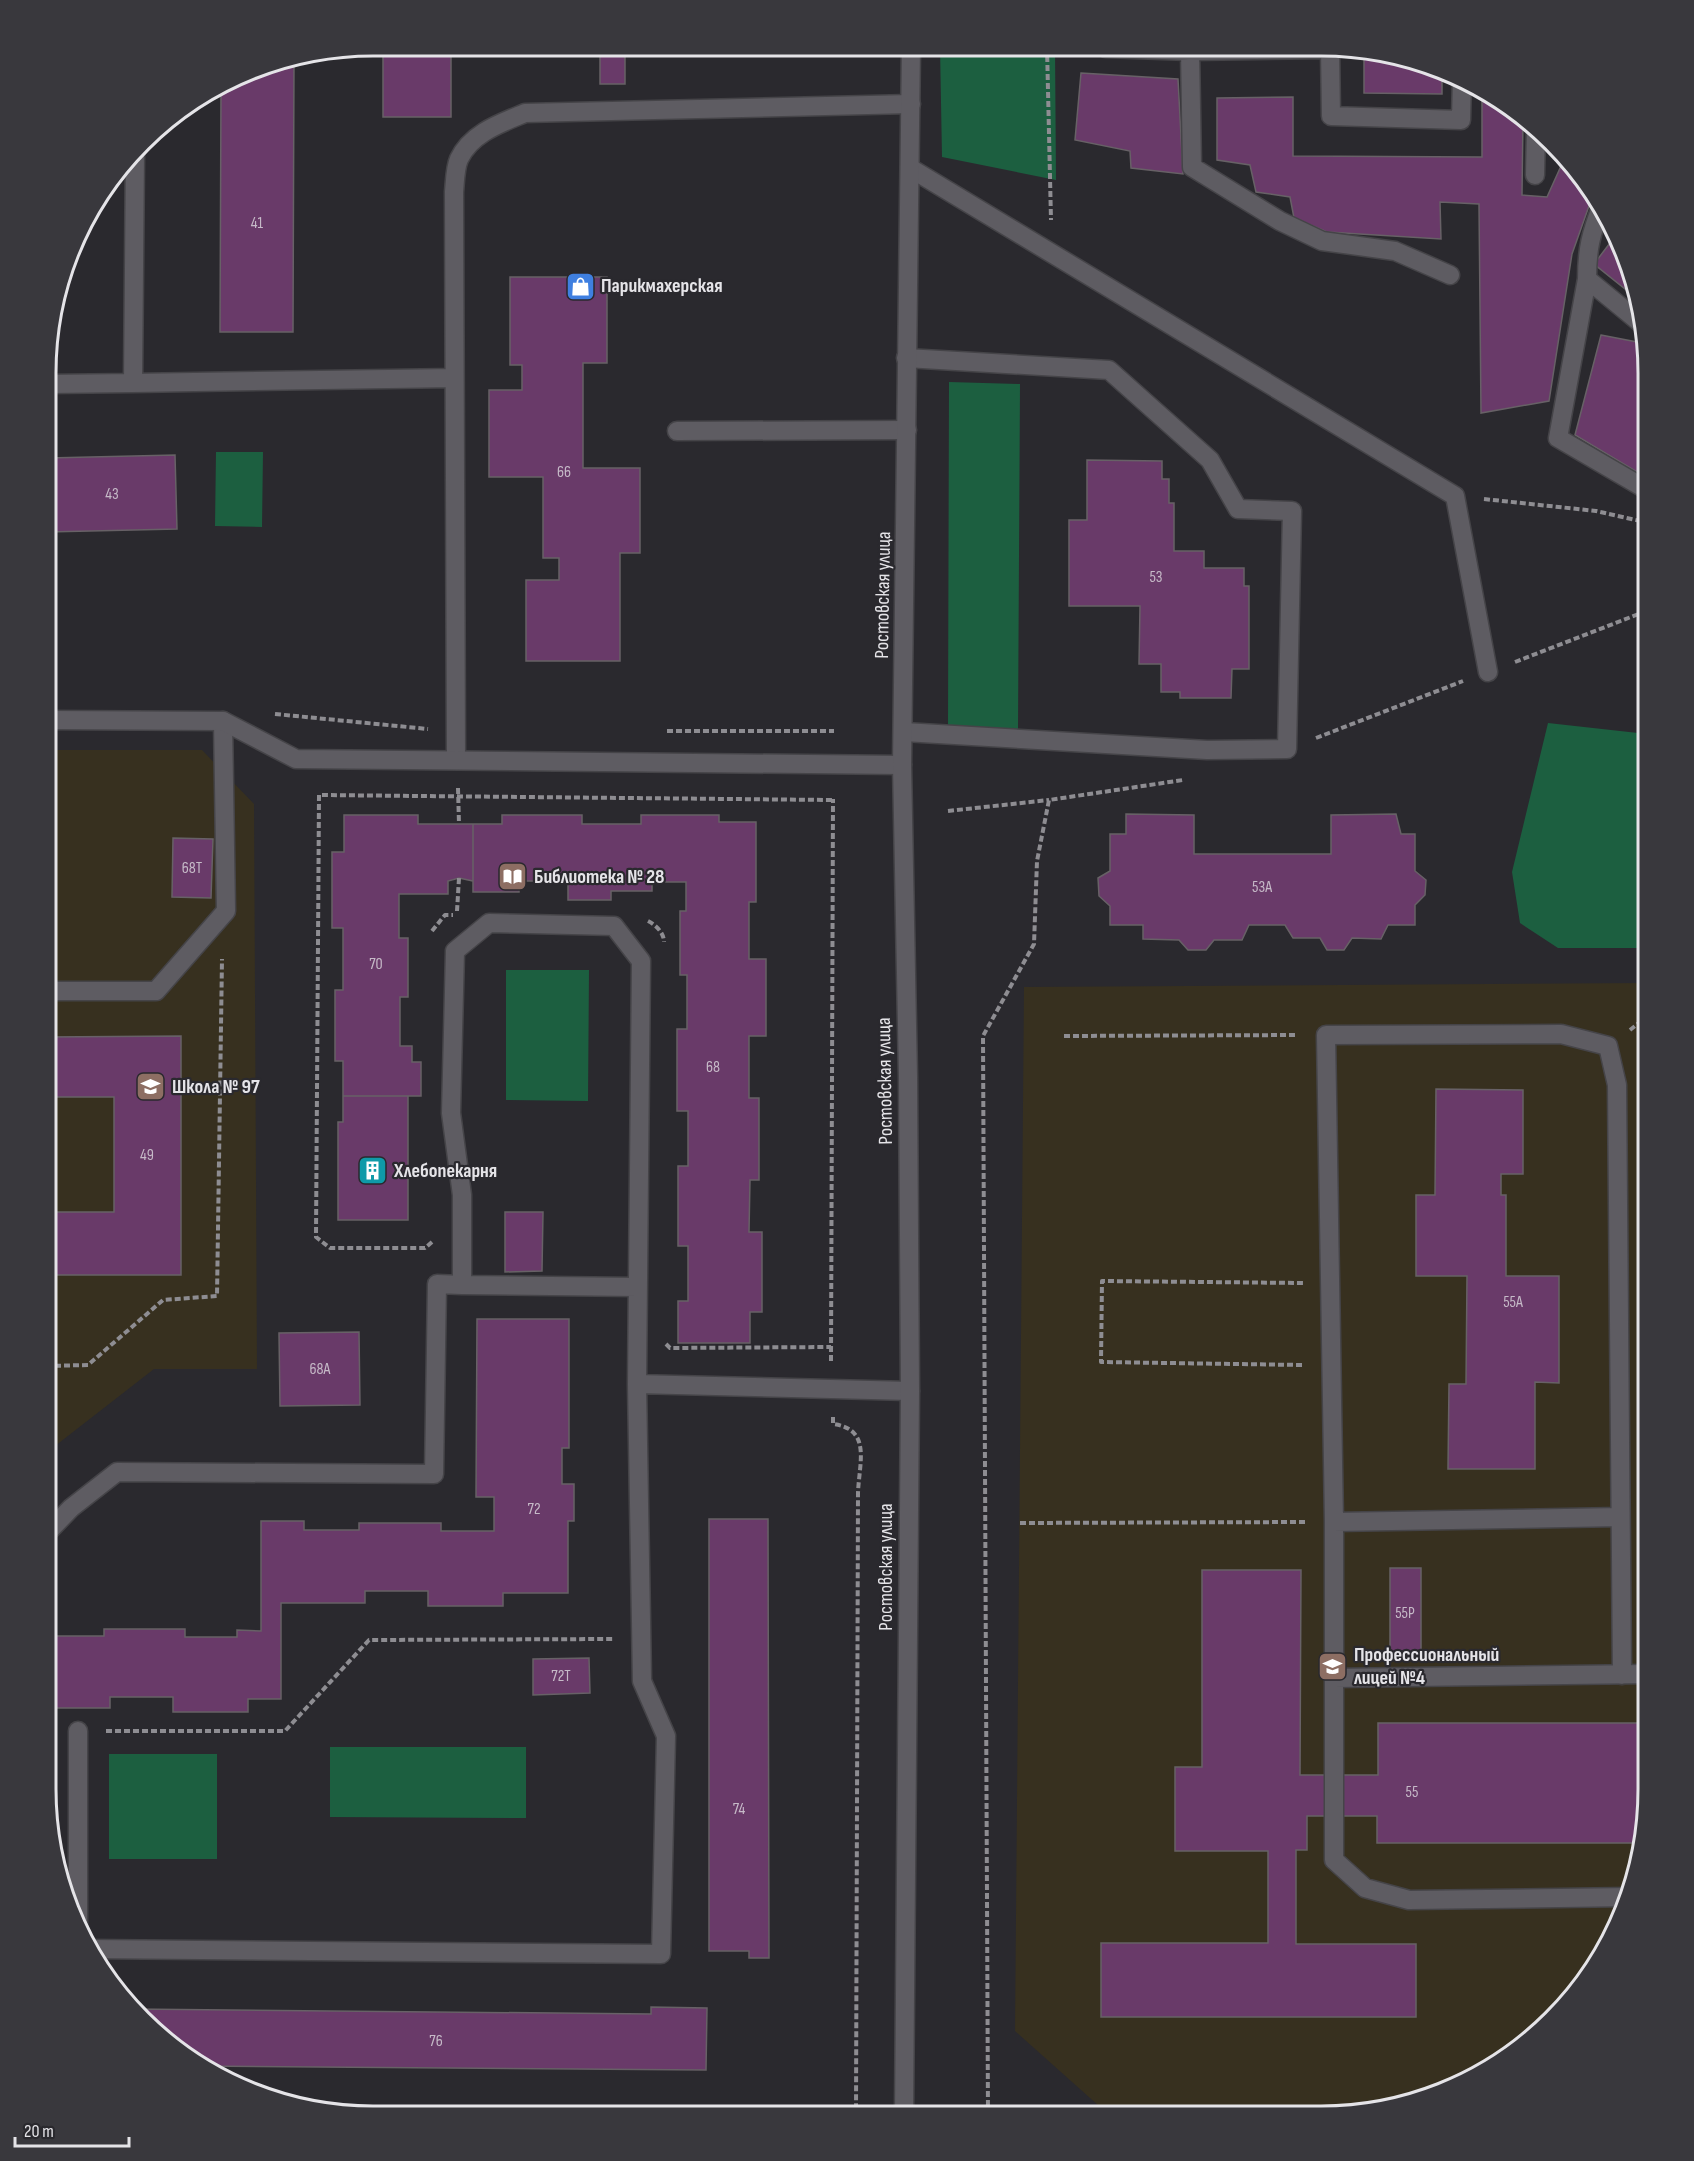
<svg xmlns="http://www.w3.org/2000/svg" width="1694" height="2161" viewBox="0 0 1694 2161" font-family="'Sofia Sans Condensed',sans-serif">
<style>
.education{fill:#37301f}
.green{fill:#1c5f40}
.building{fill:#693a69;stroke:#676166;stroke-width:1.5}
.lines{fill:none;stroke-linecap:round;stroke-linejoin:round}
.service-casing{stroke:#454448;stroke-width:21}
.minor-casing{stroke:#454448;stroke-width:21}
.tertiary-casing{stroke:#454448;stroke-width:21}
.path{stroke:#8e8d92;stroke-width:4;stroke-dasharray:6 3;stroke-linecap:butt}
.service{stroke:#5e5c62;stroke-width:18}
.minor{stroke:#5e5c62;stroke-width:18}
.tertiary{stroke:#5e5c62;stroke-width:18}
.labels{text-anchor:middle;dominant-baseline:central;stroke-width:4.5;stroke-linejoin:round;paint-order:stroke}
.number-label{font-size:16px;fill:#c6bac8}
.poi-label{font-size:20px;font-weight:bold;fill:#e5e4e8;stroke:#2a292e;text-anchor:start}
.street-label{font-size:20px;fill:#e5e4e8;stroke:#2a292e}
.rim{fill:none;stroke:#e5e4e8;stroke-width:3}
</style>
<rect width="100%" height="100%" fill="#2a292e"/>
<path class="education" d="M47,750H202L254,804L257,1369H154L46,1453Z
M1649,983L1648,1810L1632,1894L1594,1970L1553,2020L1485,2072L1407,2105L1388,2108L1099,2106L1015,2031L1024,987Z"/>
<path class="green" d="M940,47H1055L1056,180L942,157Z
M949,382L1020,384L1018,729L948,728Z
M216,452H263L262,527L215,526Z
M1548,723L1638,733L1649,728V948H1558L1520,923L1512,872Z
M506,970H589L588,1101L506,1100Z
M330,1747H526V1818L330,1817Z
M109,1754H217V1859H109Z"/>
<path class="building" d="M383,46H451V117H383Z
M600,48H625V84H600Z
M1364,48L1442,68V94L1364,93Z
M294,58L293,332H220L221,89L267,62Z
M1081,73L1178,79L1183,174L1131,168L1130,151L1075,140Z
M1482,89L1504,100L1523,117L1522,195L1547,197L1566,155L1594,192L1572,254L1549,401L1481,413L1479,204L1440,202L1441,239L1327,232L1294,218L1290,197L1256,192L1250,165L1217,160V98L1293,97V156L1482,157Z
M1616,235L1638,287L1640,301L1594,264Z
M510,277H607V363H583V468H640V553H620V661H526V580H559V558H543V477H489V390H522V365H510Z
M58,301L57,342H48V329Z
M1601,335L1637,342L1647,353L1649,372V448L1642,475L1575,435Z
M175,455L177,529L47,532L48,458Z
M1087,460L1162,461V479H1169V503H1174V551H1204V568H1244V586H1249V669H1232L1231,698H1180V692H1161V664H1139L1140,606H1069V520H1087Z
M1126,814L1194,815V854H1331V815L1396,814L1401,834H1415V871L1426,880L1425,895L1415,905V925H1388L1381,939L1352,938L1344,950H1327L1320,938H1293L1285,925H1249L1242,940H1214L1206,950H1188L1179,940L1143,939V925H1110V906L1099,896L1098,878L1110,871V834H1126Z
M344,815H418V824H473V881L459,878L448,881V894H399V938H408V997H400V1046H412V1062H421V1096H343V1061H335V990H343V928H332V852H344Z
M502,815H582V824H641V815H719V822H756V902H749V959H766V1036H749V1098H759V1180H750L749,1232H762V1312H750V1343H678V1301H688V1246H678V1166H688V1111H677V1029H687V975H680V911H686V882H652V891H611V900H568V881H519V892H473V824H502Z
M173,838L213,839L211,898L172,897Z
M181,1036V1275H46V1212H114V1097H46V1037Z
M1436,1089L1523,1090V1174H1501V1195H1506V1276H1559V1383L1535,1382V1469H1448L1449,1384H1466L1467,1276H1416V1195H1435Z
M343,1096H408V1220H338V1122H343Z
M505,1212H543L542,1271L505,1272Z
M477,1319H569V1448H562V1484H574V1521H568V1593H503V1606H428V1591H365V1603H281V1699H248V1712H173V1697H110V1708H45V1627H49V1636H104V1629H185V1637H237V1630L261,1631V1521H304V1530H359V1523H441V1531H494V1497H476Z
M359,1332L360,1405L280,1406L279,1333Z
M709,1519H768L769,1958H749V1951H709Z
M1390,1568H1421V1658H1390Z
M1202,1570H1301L1300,1775H1378V1723H1648V1810L1642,1843H1377V1816H1307V1850H1296V1944H1416V2017H1101V1943H1268V1851H1175V1767H1202Z
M589,1658L590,1693L533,1695V1659Z
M651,2007L707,2008L706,2070L200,2066L191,2061L141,2020L132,2009L651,2014Z"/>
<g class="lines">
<defs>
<path id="service" d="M1106,48L1190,51L1330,49
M1330,48L1331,116L1461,120L1462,78
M1190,51L1192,167L1280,221L1322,241L1395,251L1450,275
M135,153L133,383L454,378
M1535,175L1536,128
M1602,205C1591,233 1587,249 1587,279L1558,438L1649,491
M1587,279L1643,325
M48,384L133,383
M677,431L907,430
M904,732L1207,750L1287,749L1292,511L1238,509L1210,460L1109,370L906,358
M456,760L454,192C455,182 455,168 459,159C471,133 501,123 525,113L911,104
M47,991H156L226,911L223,721
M637,1287L462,1285V1195L451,1113L455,951L489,923L614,926L641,961L637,1384L910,1391
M1334,1522L1620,1517
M46,1534L71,1508L117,1472L434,1474L437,1284L462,1285
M1622,1675L1617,1085L1608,1046L1561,1034L1326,1035L1334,1522V1860L1365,1888L1409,1900L1630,1897
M1334,1678L1648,1674
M78,1731V1927
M87,1949L661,1954L666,1736L642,1681L637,1384"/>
<path id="minor" d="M910,168L1455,496L1488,672
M47,720L223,721L296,759L902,765"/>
<path id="tertiary" d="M904,2115L910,1391L908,1077L902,765L911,47"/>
</defs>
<use href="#service" class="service-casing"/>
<use href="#minor" class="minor-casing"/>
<use href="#tertiary" class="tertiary-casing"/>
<path class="path" d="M1047,47L1051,220
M1484,499L1596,511L1649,523
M1515,662L1649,610
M275,714L428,729
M667,731H834
M1316,738L1463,681
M458,788L459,824
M948,811L1049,800
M457,911L459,878
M648,921C656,925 664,933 664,942
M432,931L445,915H453
M1630,1030L1649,1015
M1064,1036L1298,1035
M432,1242L425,1248H330L316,1237L319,795L833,800
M666,1344L670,1348L831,1347
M831,1361L833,799
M1302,1365L1101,1362L1102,1281L1303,1283
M46,1366L88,1365L163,1300L217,1296L222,959
M833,1417V1424C872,1429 859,1463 858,1493L856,2115
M1020,1523L1307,1522
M106,1731H285L369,1640L614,1639
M988,2115L983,1036L1034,944L1037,861L1049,800L1183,780"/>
<use href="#service" class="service"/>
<use href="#minor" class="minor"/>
<use href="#tertiary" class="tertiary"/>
</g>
<defs>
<symbol id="shop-square" viewBox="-11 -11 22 22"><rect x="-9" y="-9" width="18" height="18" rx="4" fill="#3f7fe0" stroke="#2a292e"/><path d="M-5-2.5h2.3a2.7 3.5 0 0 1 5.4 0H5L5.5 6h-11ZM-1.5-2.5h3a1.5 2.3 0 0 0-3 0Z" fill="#fff"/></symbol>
<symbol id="library-square" viewBox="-11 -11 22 22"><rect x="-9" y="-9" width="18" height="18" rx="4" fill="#8d6e63" stroke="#2a292e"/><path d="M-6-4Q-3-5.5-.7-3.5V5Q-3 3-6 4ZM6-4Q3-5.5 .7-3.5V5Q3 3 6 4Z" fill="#fff"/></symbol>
<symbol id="school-square" viewBox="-11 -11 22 22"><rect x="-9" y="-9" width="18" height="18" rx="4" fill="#8d6e63" stroke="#2a292e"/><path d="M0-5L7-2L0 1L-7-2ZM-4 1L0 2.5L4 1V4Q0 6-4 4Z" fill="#fff"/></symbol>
<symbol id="building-square" viewBox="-11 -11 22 22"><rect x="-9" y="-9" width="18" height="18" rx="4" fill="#0f9aa8" stroke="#2a292e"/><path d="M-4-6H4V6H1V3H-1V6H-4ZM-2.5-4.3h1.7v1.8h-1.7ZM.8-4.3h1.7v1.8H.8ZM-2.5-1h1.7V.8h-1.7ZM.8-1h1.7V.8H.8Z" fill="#fff"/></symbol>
<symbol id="university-square" viewBox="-11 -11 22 22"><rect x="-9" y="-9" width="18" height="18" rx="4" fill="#8d6e63" stroke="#2a292e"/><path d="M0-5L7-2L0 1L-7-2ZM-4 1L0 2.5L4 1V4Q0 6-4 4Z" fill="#fff"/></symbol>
</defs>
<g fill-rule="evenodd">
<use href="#shop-square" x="564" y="270" width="33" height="33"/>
<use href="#library-square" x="496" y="860" width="33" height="33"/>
<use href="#school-square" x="134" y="1070" width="33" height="33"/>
<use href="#building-square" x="356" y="1154" width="33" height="33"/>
<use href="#university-square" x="1316" y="1650" width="33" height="33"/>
</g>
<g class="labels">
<g class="number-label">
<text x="257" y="223">41</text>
<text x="564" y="472">66</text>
<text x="112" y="494">43</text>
<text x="1156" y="577">53</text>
<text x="192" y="868">68Т</text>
<text x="1262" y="887">53А</text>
<text x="376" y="964">70</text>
<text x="713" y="1067">68</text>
<text x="147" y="1155">49</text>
<text x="1513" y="1302">55А</text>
<text x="320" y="1369">68А</text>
<text x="534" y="1509">72</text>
<text x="1405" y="1613">55Р</text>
<text x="561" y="1676">72Т</text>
<text x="1412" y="1792">55</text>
<text x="739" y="1809">74</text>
<text x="436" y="2041">76</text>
</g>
<g class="poi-label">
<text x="601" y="286">Парикмахерская</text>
<text x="534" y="877">Библиотека № 28</text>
<text x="172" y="1087">Школа № 97</text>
<text x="394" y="1171">Хлебопекарня</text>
<text x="1354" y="1655">Профессиональный<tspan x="1354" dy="23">лицей №4</tspan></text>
</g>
<g class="street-label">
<text transform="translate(883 595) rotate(-89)">Ростовская улица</text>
<text transform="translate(885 1081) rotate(-91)">Ростовская улица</text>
<text transform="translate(886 1567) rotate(-90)">Ростовская улица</text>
</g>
</g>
<path d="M0 0H1694V2161H0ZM373 56H1321A317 317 0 0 1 1638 373V1789A317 317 0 0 1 1321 2106H373A317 317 0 0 1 56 1789V373A317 317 0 0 1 373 56Z" fill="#39383d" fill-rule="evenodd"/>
<path class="rim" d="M373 56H1321A317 317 0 0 1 1638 373V1789A317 317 0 0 1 1321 2106H373A317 317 0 0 1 56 1789V373A317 317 0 0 1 373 56Z"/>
<path d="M15 2137v9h114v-9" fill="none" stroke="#e5e4e8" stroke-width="3"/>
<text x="24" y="2137" font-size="18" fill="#e5e4e8" stroke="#2a292e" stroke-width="4.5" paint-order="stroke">20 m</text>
</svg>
